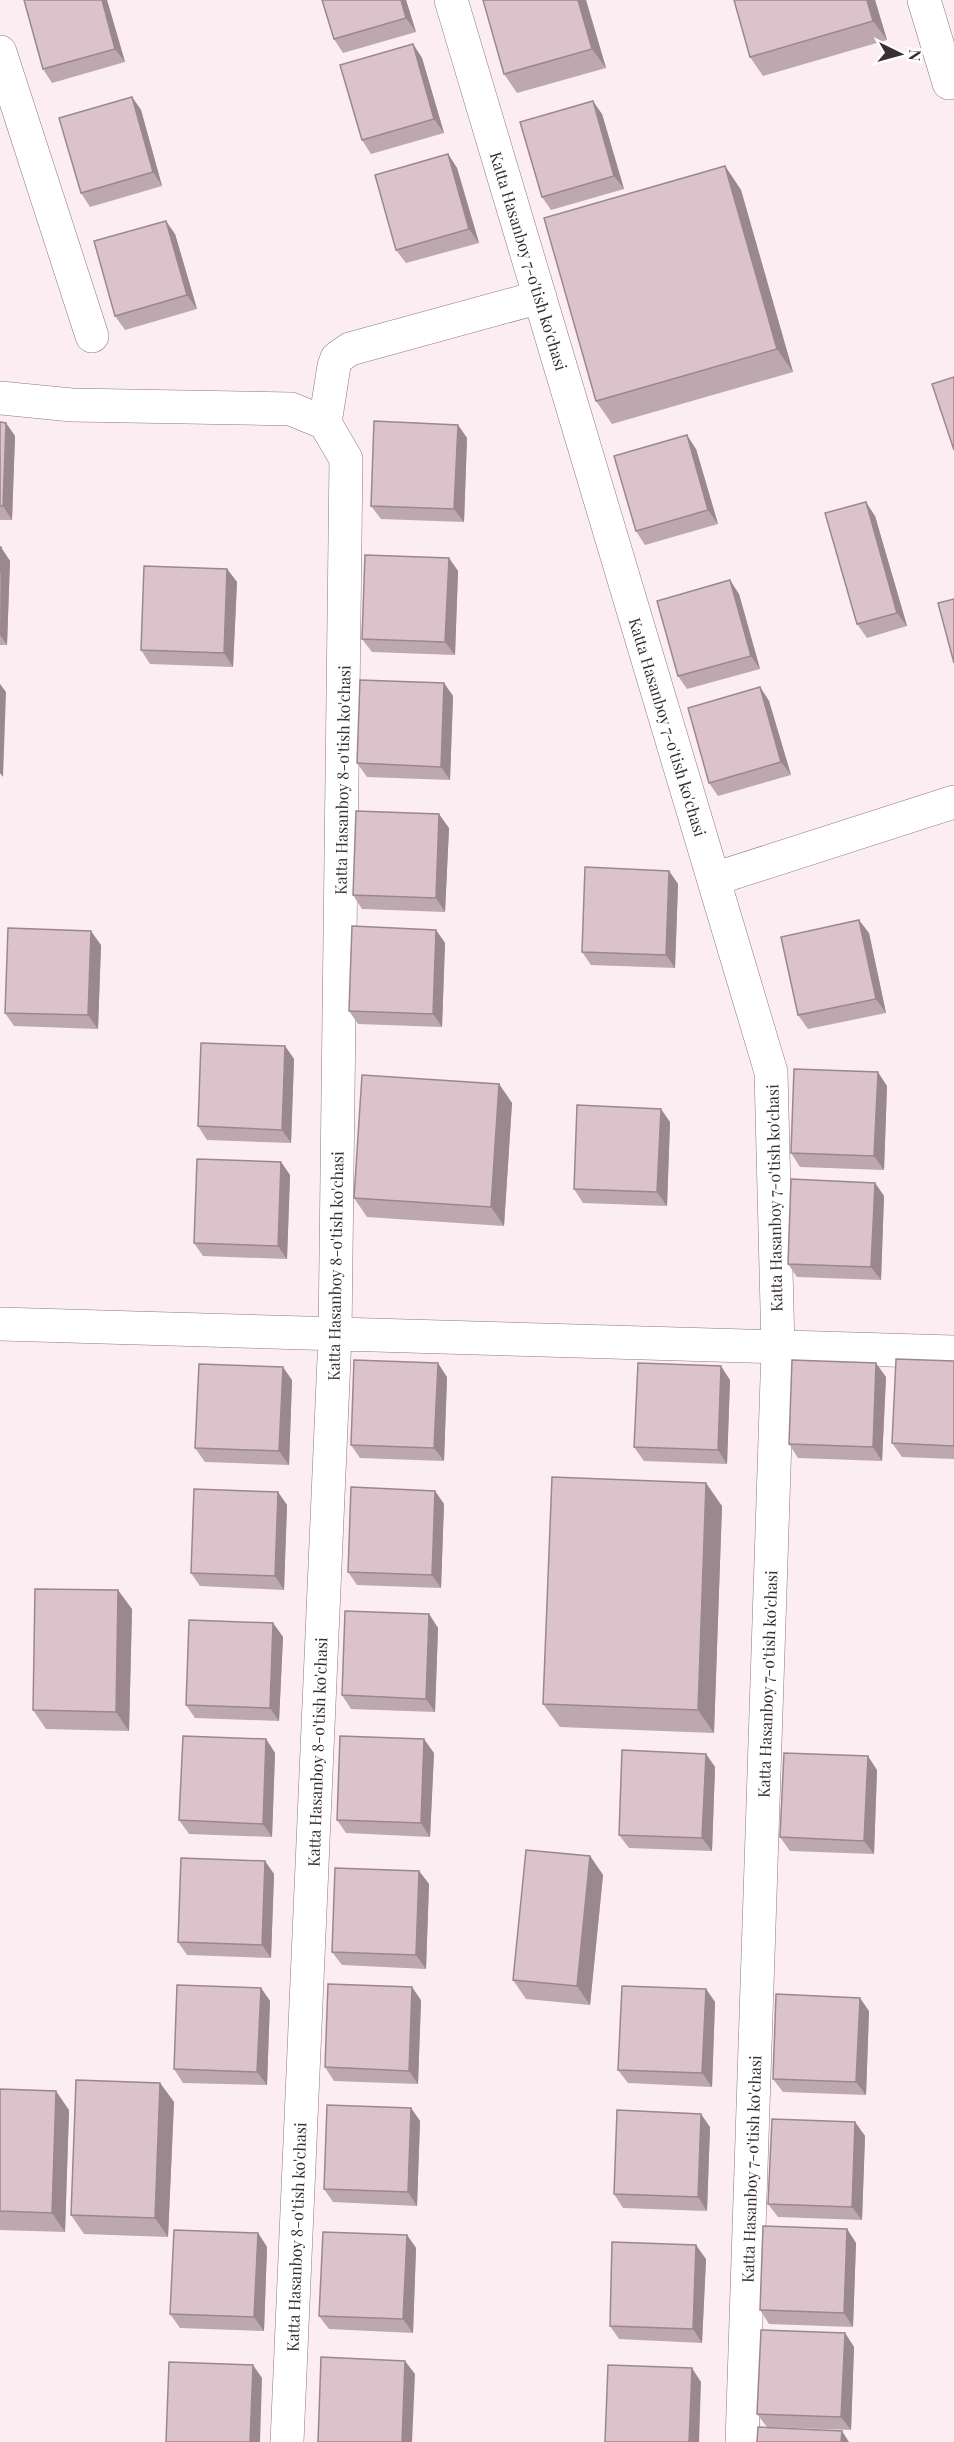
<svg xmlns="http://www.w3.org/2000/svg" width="954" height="2442" viewBox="0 0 954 2442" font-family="'Playfair Display',serif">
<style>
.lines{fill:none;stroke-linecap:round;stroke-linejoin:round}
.street-casing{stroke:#8f7880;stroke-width:34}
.street{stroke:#fff;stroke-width:33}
.wall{fill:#bda8af}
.shaded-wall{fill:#9a888e}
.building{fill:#dcc3cb;stroke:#9a888e;stroke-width:1.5}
.labels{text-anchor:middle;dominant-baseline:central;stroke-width:6;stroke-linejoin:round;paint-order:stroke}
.street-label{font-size:16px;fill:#382f32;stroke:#fff}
</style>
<rect width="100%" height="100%" fill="#fcedf2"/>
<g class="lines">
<defs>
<path id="street" d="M451,0L771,1072L778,1348L742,2442
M924,0L949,83
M0,52L92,336
M0,398L72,405L291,409L325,423L346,459L335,1335L287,2442
M325,423L334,366L337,358L350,349L540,297
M714,879L954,802
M0,1324L954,1352"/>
</defs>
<use href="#street" class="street-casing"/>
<use href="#street" class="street"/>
</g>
<path class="wall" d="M24,0H107L125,62L52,83L43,69Z
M406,0L416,32L343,53L334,39Z
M586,0L606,68L517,93L504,74Z
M734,0H875L887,40L763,76L750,57Z
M413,44L422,58L444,133L371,154L362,140Z
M132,97L141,110L162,186L90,207L81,193Z
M602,114L624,189L551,210L542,197Z
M448,154L457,168L479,243L406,263L396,250Z
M725,166L741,190L793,372L612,424L596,401Z
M175,234L197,309L125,330L115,316Z
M0,422L6,423L15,436L12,520H0Z
M458,425L467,438L464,522L381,519L371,506Z
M696,449L718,524L645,545L636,531Z
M875,516L907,626L867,638L857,624Z
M0,547L10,561L7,645H0Z
M449,558L458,571L455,655L372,652L362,639Z
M227,569L237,582L233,667L150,664L141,650Z
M739,594L760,669L687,689L678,676Z
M444,683L453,696L450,780L367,777L357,763Z
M760,687L769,701L791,775L718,796L709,783Z
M449,828L445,912L362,909L353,895Z
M669,871L678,884L675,968L591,965L582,952Z
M436,930L445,943L442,1027L358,1024L349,1011Z
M869,933L886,1013L808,1029L798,1015Z
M101,945L98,1029L14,1026L5,1013Z
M285,1046L294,1059L291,1143L207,1140L198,1126Z
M499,1084L512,1103L504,1226L367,1217L354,1198Z
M887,1086L884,1170L800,1167L791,1153Z
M670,1122L667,1206L583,1203L574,1189Z
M281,1162L290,1175L287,1259L203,1256L194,1243Z
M875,1183L884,1196L881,1280L797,1277L788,1264Z
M954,1361V1459L902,1457L892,1443Z
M447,1377L444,1461L360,1458L351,1445Z
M886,1377L882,1461L798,1458L789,1444Z
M292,1380L289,1465L205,1462L195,1448Z
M730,1380L727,1464L644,1461L634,1447Z
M435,1491L444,1504L441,1588L357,1585L348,1572Z
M278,1492L287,1505L284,1590L200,1586L191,1573Z
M722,1506L714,1733L560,1727L543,1704Z
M132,1609L129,1731L46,1729L33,1710Z
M429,1614L438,1628L435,1712L351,1709L342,1695Z
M273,1623L283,1637L279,1721L195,1718L186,1705Z
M266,1739L275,1753L272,1837L189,1834L179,1820Z
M434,1753L430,1837L346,1833L337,1820Z
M706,1754L715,1767L712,1851L629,1848L619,1835Z
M877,1770L874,1854L790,1851L780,1837Z
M590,1856L603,1875L590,2005L526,1999L513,1980Z
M265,1861L274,1874L271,1958L187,1955L178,1942Z
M419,1871L429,1884L426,1969L342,1965L332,1952Z
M261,1988L270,2001L267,2085L183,2083L174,2069Z
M706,1989L715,2002L712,2087L628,2083L618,2070Z
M421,2000L418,2084L334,2081L325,2067Z
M869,2011L866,2095L783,2092L773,2079Z
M160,2083L174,2102L168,2237L84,2234L71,2215Z
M0,2089L69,2110L65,2232L0,2230Z
M411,2108L420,2121L417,2206L333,2202L324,2189Z
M855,2122L865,2136L862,2220L778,2217L768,2204Z
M710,2127L707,2211L623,2208L614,2194Z
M847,2229L856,2243L853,2327L769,2324L760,2310Z
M258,2233L267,2247L264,2331L180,2328L170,2314Z
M407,2235L416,2248L413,2333L329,2329L319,2316Z
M706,2259L702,2343L619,2339L610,2326Z
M845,2333L854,2347L851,2430L767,2427L757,2414Z"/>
<path class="shaded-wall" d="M102,0H107L125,62L115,49Z
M401,0H406L416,32L406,18Z
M578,0H586L606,68L592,49Z
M867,0H875L887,40L873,21Z
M413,44L422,58L444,133L434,119Z
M132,97L141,110L162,186L153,172Z
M593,101L602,114L624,189L614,176Z
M448,154L457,168L479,243L469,229Z
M725,166L741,190L793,372L777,349Z
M166,221L175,234L197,309L187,295Z
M6,423L15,436L12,520L3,506Z
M458,425L467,438L464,522L454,509Z
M687,435L696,449L718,524L708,510Z
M866,502L875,516L907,626L897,613Z
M1,547L10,561L7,645L0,635Z
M449,558L458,571L455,655L445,642Z
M227,569L237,582L233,667L224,653Z
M730,580L739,594L760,669L751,656Z
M444,683L453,696L450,780L441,767Z
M0,684L6,692L3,777L0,773Z
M760,687L769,701L791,775L781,762Z
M439,814L449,828L445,912L436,898Z
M669,871L678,884L675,968L666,955Z
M859,920L869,933L886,1013L876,999Z
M436,930L445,943L442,1027L433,1014Z
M91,931L101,945L98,1029L88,1015Z
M285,1046L294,1059L291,1143L282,1130Z
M878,1072L887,1086L884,1170L874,1156Z
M499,1084L512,1103L504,1226L491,1207Z
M661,1109L670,1122L667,1206L657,1192Z
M281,1162L290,1175L287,1259L278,1246Z
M875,1183L884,1196L881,1280L871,1267Z
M438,1363L447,1377L444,1461L434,1448Z
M876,1363L886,1377L882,1461L873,1447Z
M721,1366L730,1380L727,1464L718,1450Z
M283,1367L292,1380L289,1465L279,1451Z
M706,1483L722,1506L714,1733L698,1710Z
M435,1491L444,1504L441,1588L432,1575Z
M278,1492L287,1505L284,1590L275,1576Z
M118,1590L132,1609L129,1731L116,1712Z
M429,1614L438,1628L435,1712L426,1699Z
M273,1623L283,1637L279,1721L270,1708Z
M266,1739L275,1753L272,1837L263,1824Z
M424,1739L434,1753L430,1837L421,1823Z
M706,1754L715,1767L712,1851L702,1838Z
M868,1756L877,1770L874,1854L864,1841Z
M590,1856L603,1875L590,2005L577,1986Z
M265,1861L274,1874L271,1958L262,1945Z
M419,1871L429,1884L426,1969L416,1955Z
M412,1987L421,2000L418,2084L409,2071Z
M261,1988L270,2001L267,2085L257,2072Z
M706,1989L715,2002L712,2087L702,2073Z
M860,1998L869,2011L866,2095L856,2082Z
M160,2083L174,2102L168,2237L155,2218Z
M56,2091L69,2110L65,2232L52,2213Z
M411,2108L420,2121L417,2206L408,2192Z
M701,2114L710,2127L707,2211L698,2197Z
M855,2122L865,2136L862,2220L852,2207Z
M847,2229L856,2243L853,2327L844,2313Z
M258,2233L267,2247L264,2331L254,2317Z
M407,2235L416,2248L413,2333L403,2319Z
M696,2245L706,2259L702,2343L693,2329Z
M845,2333L854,2347L851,2430L841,2417Z
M405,2361L415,2374L412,2442H402Z
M253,2365L262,2378L260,2442H250Z
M692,2368L701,2382L699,2442H689Z
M842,2431L849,2442H841Z"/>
<path class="building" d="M24,0H102L115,49L43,69Z
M322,0H401L406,18L334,39Z
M483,0H578L592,49L504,74Z
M734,0H867L873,21L750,57Z
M413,44L434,119L362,140L340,65Z
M132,97L153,172L81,193L59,118Z
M593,101L614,176L542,197L520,122Z
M448,154L469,229L396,250L375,175Z
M725,166L777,349L596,401L544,218Z
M166,221L187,295L115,316L94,241Z
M954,377V450L932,384Z
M374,421L458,425L454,509L371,506Z
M0,422L6,423L3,506H0Z
M687,435L708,510L636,531L614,456Z
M866,502L897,613L857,624L825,513Z
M0,547H1L0,574Z
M365,555L449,558L445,642L362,639Z
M144,566L227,569L224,653L141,650Z
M730,580L751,656L678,676L657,601Z
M954,599V663L938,603Z
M360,680L444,683L441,767L357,763Z
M760,687L781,762L709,783L688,708Z
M356,811L439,814L436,898L353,895Z
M585,867L669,871L666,955L582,952Z
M859,920L876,999L798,1015L781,937Z
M352,926L436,930L433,1014L349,1011Z
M8,928L91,931L88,1015L5,1013Z
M201,1043L285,1046L282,1130L198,1126Z
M794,1069L878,1072L874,1156L791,1153Z
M362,1075L499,1084L491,1207L354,1198Z
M577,1105L661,1109L657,1192L574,1189Z
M197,1159L281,1162L278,1246L194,1243Z
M791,1179L875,1183L871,1267L788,1264Z
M896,1359L954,1361V1446L892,1443Z
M354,1360L438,1363L434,1448L351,1445Z
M792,1360L876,1363L873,1447L789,1444Z
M638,1363L721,1366L718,1450L634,1447Z
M199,1364L283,1367L279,1451L195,1448Z
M552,1477L706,1483L698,1710L543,1704Z
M351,1487L435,1491L432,1575L348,1572Z
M194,1489L278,1492L275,1576L191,1573Z
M35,1589L118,1590L116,1712L33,1710Z
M345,1611L429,1614L426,1699L342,1695Z
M189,1620L273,1623L270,1708L186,1705Z
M183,1736L266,1739L263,1824L179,1820Z
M340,1736L424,1739L421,1823L337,1820Z
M622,1750L706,1754L702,1838L619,1835Z
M784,1753L868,1756L864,1841L780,1837Z
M526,1850L590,1856L577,1986L513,1980Z
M181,1858L265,1861L262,1945L178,1942Z
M335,1868L419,1871L416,1955L332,1952Z
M328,1984L412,1987L409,2071L325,2067Z
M177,1985L261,1988L257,2072L174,2069Z
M622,1986L706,1989L702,2073L618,2070Z
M776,1994L860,1998L856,2082L773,2079Z
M76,2080L160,2083L155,2218L71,2215Z
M0,2089L56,2091L52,2213L0,2211Z
M327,2105L411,2108L408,2192L324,2189Z
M617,2110L701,2114L698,2197L614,2194Z
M772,2119L855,2122L852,2207L768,2204Z
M763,2226L847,2229L844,2313L760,2310Z
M174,2230L258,2233L254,2317L170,2314Z
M323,2232L407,2235L403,2319L319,2316Z
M612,2242L696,2245L693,2329L610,2326Z
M761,2330L845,2333L841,2417L757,2414Z
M321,2357L405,2361L402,2442H318Z
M169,2362L253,2365L250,2442H166Z
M608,2365L692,2368L689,2442H605Z
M758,2427L842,2431L841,2442H757Z"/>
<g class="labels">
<g class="street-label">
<text transform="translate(529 261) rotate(73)">Katta Hasanboy 7-o'tish ko'chasi</text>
<text transform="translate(668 727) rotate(73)">Katta Hasanboy 7-o'tish ko'chasi</text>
<text transform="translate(342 780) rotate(-89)">Katta Hasanboy 8-o'tish ko'chasi</text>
<text transform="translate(774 1198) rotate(-91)">Katta Hasanboy 7-o'tish ko'chasi</text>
<text transform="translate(335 1266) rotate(-89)">Katta Hasanboy 8-o'tish ko'chasi</text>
<text transform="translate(767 1684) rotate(-88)">Katta Hasanboy 7-o'tish ko'chasi</text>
<text transform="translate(317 1752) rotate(-88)">Katta Hasanboy 8-o'tish ko'chasi</text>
<text transform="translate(751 2169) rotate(-88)">Katta Hasanboy 7-o'tish ko'chasi</text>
<text transform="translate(296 2237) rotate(-88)">Katta Hasanboy 8-o'tish ko'chasi</text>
</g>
</g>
<g transform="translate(900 54) rotate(95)" stroke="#ffffff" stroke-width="4.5" paint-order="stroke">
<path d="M0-4.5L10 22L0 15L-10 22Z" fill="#382f32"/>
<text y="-9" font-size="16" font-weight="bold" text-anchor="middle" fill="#382f32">N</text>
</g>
</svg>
